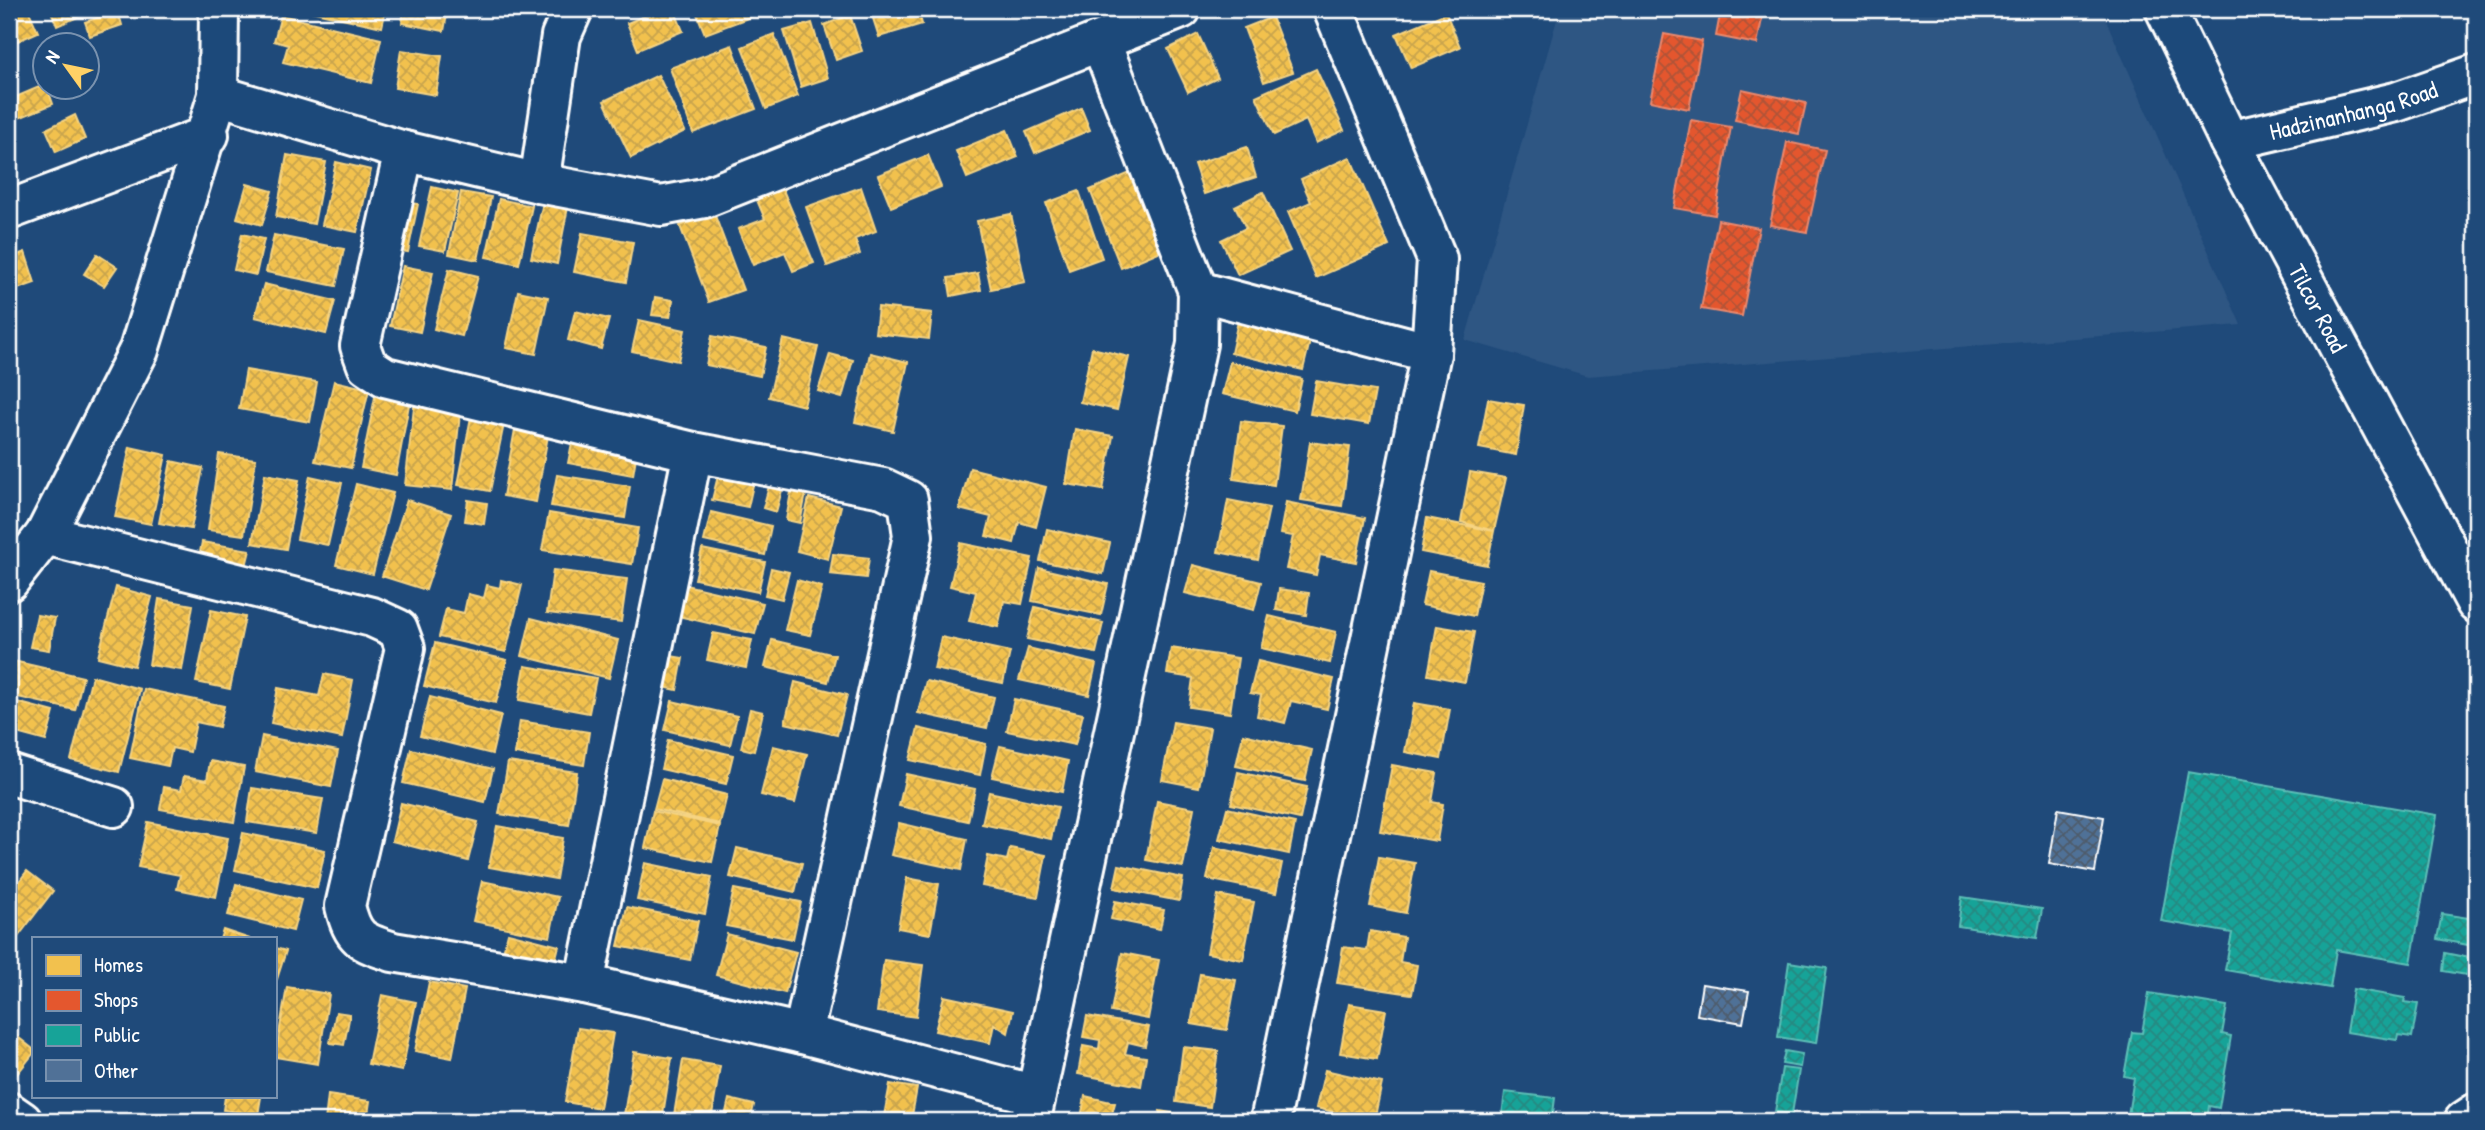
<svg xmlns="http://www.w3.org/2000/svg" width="2485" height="1130" viewBox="0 0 2485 1130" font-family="'Patrick Hand',sans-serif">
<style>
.built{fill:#2e5683}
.homes{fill:url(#homes-cross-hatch);stroke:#f6d483;stroke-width:2}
.shops{fill:url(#shops-cross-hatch);stroke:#ec896d;stroke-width:2}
.public{fill:url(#public-cross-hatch);stroke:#5dbfb7;stroke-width:2}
.building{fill:url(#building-cross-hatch);stroke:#fff;stroke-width:2}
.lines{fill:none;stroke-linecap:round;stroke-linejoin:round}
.minor-casing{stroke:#fff;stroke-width:44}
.minor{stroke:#1f4a7a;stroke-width:38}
.labels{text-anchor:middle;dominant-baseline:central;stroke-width:7;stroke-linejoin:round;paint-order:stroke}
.street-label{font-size:24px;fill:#fff;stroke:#1f4a7a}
</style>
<defs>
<pattern id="homes-cross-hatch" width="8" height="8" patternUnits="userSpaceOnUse" patternTransform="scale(1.75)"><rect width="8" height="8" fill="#f2c14e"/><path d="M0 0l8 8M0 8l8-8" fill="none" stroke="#c8a44e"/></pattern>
<pattern id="shops-cross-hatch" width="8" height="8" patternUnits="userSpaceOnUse" patternTransform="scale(1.75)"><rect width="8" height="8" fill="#e4572e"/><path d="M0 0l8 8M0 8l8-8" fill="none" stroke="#af5338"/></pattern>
<pattern id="public-cross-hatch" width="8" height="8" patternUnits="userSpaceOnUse" patternTransform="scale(1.75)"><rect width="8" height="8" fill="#17a398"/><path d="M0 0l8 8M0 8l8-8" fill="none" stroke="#278981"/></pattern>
<pattern id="building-cross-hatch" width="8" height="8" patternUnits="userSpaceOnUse" patternTransform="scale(1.75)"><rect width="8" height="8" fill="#507197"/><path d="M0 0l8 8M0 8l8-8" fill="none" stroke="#4e5b6a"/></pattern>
</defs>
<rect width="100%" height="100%" fill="#1f4a7a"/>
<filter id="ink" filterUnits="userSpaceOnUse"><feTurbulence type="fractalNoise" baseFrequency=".0143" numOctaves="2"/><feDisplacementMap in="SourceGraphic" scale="14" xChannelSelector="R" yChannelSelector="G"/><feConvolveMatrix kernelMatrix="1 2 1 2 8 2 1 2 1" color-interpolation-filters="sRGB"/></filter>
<g filter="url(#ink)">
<path class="built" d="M1560,9H2101L2241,325L1588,376L1465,340Z"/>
<path class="homes" d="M9,9H28L38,32L9,45Z
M50,9H96L57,26Z
M302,9H386L382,27Z
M404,9H448L444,31L402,23Z
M661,9H674L683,31L638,50L627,23Z
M695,9H754L756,15L705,34Z
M870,9H918L922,24L879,37Z
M118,11L122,25L90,36L85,22Z
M1446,13L1460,47L1411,68L1396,34Z
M281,15L381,39L371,83L283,62L288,45L274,41Z
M850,15L862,51L836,60L824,25Z
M1272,17L1293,72L1264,82L1244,28Z
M812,23L828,78L801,87L784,31Z
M774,34L798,96L766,109L742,47Z
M1198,34L1218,78L1188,92L1168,49Z
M732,45L756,109L693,133L670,68Z
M401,50L442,56L436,95L395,88Z
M1316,69L1344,130L1316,143L1306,120L1274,135L1256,96Z
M658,75L685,131L631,158L604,101Z
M46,84L53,104L19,118L11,99Z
M1081,108L1090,130L1035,153L1026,132Z
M75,115L85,139L56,152L46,129Z
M1007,130L1018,157L967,178L956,151Z
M1247,147L1256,177L1204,194L1194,164Z
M287,155L326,162L314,224L276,217Z
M928,155L941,187L891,207L878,175Z
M1350,157L1389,246L1316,278L1288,212L1311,202L1301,179Z
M336,162L371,170L357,232L322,225Z
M1130,173L1161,251L1121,268L1090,190Z
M780,183L814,263L793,271L785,252L753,265L738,229L765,219L754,193Z
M247,184L272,191L262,225L237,218Z
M432,187L458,193L445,251L419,246Z
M861,187L876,231L855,239L860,254L827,266L806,207Z
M1079,191L1102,258L1069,270L1046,203Z
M461,192L491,197L478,260L449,254Z
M1263,192L1290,251L1238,275L1221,240L1246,228L1235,206Z
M499,199L532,206L519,264L486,257Z
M398,200L418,204L408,252L389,249Z
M543,202L568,207L557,264L531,258Z
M714,213L743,290L709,302L680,226Z
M1011,214L1025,282L991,289L977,221Z
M582,233L633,242L626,282L574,272Z
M242,234L264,239L256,275L234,270Z
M274,235L344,249L336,286L266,272Z
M25,252L35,283L9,292V258Z
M97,254L117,267L104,286L84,274Z
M403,266L433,272L420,332L390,326Z
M449,269L478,276L462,336L434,329Z
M978,273L981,290L951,296L948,278Z
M264,284L335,301L326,334L255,317Z
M518,291L548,297L536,354L506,348Z
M655,297L673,300L670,317L652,315Z
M878,307L932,313L929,339L875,333Z
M575,311L609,319L601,349L568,340Z
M639,320L685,330L678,361L632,351Z
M1238,321L1311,337L1303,370L1231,353Z
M712,336L766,347L760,376L706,365Z
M783,339L818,347L804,406L769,397Z
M1092,348L1129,357L1117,410L1080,402Z
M870,353L908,362L893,431L855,422Z
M830,354L853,360L842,398L818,391Z
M1230,362L1302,379L1295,411L1222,394Z
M246,370L317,382L310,422L239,409Z
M334,381L369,389L351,468L315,461Z
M1316,381L1375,391L1369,424L1310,414Z
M376,392L410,399L396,475L361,468Z
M415,399L461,404L452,490L405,485Z
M1488,399L1524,405L1516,455L1479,448Z
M471,417L504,424L490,491L458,485Z
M1241,421L1282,426L1274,485L1233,479Z
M516,424L549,430L536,502L503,496Z
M575,428L639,439L633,475L568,463Z
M1075,429L1113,436L1103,490L1066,484Z
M1310,442L1350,447L1342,506L1301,500Z
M130,447L166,455L151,524L115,517Z
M219,454L256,459L244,535L208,530Z
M171,461L203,468L191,529L159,523Z
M720,468L755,476L748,507L712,500Z
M970,468L1046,487L1036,527L1019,522L1014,543L986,536L991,517L959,509Z
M1470,472L1506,478L1494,531L1461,522Z
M265,474L299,480L286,549L252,543Z
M557,475L630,486L625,518L551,506Z
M310,476L342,483L328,545L297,539Z
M771,479L784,483L776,512L763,508Z
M793,481L808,484L800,523L786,520Z
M356,484L393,493L373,574L336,565Z
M809,498L841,506L828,559L797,551Z
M407,500L451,514L426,590L382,576Z
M468,500L487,503L484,524L465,521Z
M1228,500L1269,508L1258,560L1218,552Z
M1286,502L1365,518L1356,562L1320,555L1316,575L1286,569L1293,536L1280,534Z
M711,512L771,526L765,555L704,541Z
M549,513L638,528L632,564L542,550Z
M1427,518L1494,531L1487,565L1421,552Z
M1047,529L1110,543L1103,574L1040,561Z
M202,542L250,550L246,566L199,557Z
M960,543L1032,558L1022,604L1004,601L998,627L969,621L976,592L950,586Z
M702,549L765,562L758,592L695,579Z
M833,554L869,558L866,578L830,574Z
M1193,565L1261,582L1254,610L1185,593Z
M771,568L789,572L782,599L765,595Z
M1039,568L1108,584L1101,615L1032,601Z
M553,570L627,579L621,622L547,613Z
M1429,571L1481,581L1474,616L1422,605Z
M501,580L522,585L506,652L439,637L446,609L464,613L468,594L484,598L487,585L500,588Z
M797,580L822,587L810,635L785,630Z
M681,584L763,603L755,634L674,615Z
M116,587L152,597L134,666L98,657Z
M1279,589L1309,593L1306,615L1276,610Z
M159,599L193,605L182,670L149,665Z
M1035,607L1103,623L1096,653L1027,639Z
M211,610L245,617L230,689L196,682Z
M37,615L55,618L49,650L30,647Z
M1269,616L1336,632L1330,663L1261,648Z
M531,618L618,640L609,678L522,656Z
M1437,626L1474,632L1465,682L1428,675Z
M713,633L752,640L746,668L707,660Z
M941,637L1010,652L1003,683L934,669Z
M772,640L835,655L828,682L765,667Z
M435,643L507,660L496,703L424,686Z
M1028,648L1096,664L1089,695L1019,680Z
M1171,648L1238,658L1230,713L1189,707L1193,678L1167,674Z
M665,655L683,658L677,690L659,686Z
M9,660L83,677L75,710L9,695Z
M1258,661L1334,679L1327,709L1291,701L1285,723L1257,716L1261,695L1250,693Z
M525,666L596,678L589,713L519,700Z
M324,674L353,680L342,738L271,723L278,688L319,696Z
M92,676L140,689L119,772L71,760Z
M926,681L994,697L987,728L918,713Z
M795,682L847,695L837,735L785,723Z
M144,689L224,706L219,727L196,722L190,752L172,748L168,766L130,758Z
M430,697L501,715L492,754L420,736Z
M1014,699L1083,714L1075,745L1007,731Z
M9,700L54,712L46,741L9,731Z
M672,701L737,716L730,745L665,730Z
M1414,703L1450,709L1441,759L1405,752Z
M750,709L763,712L754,751L741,748Z
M520,721L589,732L584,765L515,754Z
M1173,722L1210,728L1199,787L1162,780Z
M918,728L986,744L980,775L910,760Z
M1243,734L1312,750L1305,781L1236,766Z
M262,736L338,751L331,787L255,772Z
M668,740L733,755L726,784L661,769Z
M773,746L807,754L795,803L761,795Z
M1000,746L1068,761L1062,792L992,777Z
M411,749L493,769L485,802L403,783Z
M210,761L244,767L234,822L160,809L164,787L181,790L184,776L207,780Z
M508,762L577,772L569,825L499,814Z
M1392,765L1437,773L1432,802L1443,804L1437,841L1380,831Z
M1238,772L1307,787L1300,819L1231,804Z
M906,774L975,789L968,821L899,806Z
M662,779L727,795L720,824L654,809Z
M252,788L323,799L317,833L247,822Z
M989,792L1058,807L1051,839L982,824Z
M1157,801L1194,808L1183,867L1146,860Z
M401,803L478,822L468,861L392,841Z
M1227,808L1295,823L1289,854L1219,839Z
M653,811L720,826L712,862L645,848Z
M148,822L228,838L216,897L177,889L180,875L138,867Z
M899,823L967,839L961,870L891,855Z
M497,826L563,838L556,879L489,867Z
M243,833L325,850L317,888L235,870Z
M1214,847L1282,863L1276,893L1207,879Z
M737,848L802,863L795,892L730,877Z
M1010,848L1046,855L1038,897L982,886L988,856L1007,860Z
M1379,857L1415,863L1406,913L1370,906Z
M645,863L712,877L705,914L637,900Z
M1119,865L1183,878L1179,901L1114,888Z
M27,871L53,891L17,938L9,932V895Z
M907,878L939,884L930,934L898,928Z
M482,881L558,897L550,937L473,921Z
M236,884L301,900L293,931L228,915Z
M734,889L801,902L793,939L726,926Z
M1218,895L1254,902L1243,960L1207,953Z
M1115,901L1164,910L1160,929L1111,919Z
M627,907L698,921L690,960L618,946Z
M223,930L250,939H220Z
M1370,931L1404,937L1400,962L1417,965L1412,994L1337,983L1343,947L1367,950Z
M508,933L559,946L554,965L503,952Z
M727,934L796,952L785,993L716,975Z
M275,948L286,951L277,979L275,978Z
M1122,953L1159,960L1148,1019L1111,1012Z
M884,960L923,965L916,1017L877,1012Z
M1200,974L1236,980L1227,1030L1191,1024Z
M429,982L465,989L452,1058L415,1051Z
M287,987L329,994L318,1064L275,1057Z
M382,995L416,1002L402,1071L368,1064Z
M944,996L1013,1011L1008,1033L994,1024L990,1043L935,1031Z
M1349,1004L1386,1010L1377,1059L1340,1053Z
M336,1012L350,1014L344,1045L330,1043Z
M1087,1016L1149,1027L1145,1046L1128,1042L1125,1054L1146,1057L1141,1086L1078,1074L1083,1046L1099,1049L1100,1040L1083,1037Z
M578,1028L613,1033L600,1108L565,1102Z
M9,1030L33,1049V1054L17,1074L9,1068Z
M1183,1047L1218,1051L1210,1107L1176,1102Z
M634,1052L672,1058L662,1121H623Z
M683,1060L720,1066L711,1121H673Z
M1325,1070L1382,1083L1374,1121L1316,1108Z
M890,1084L917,1088L911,1121H883Z
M328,1095L370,1101L367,1121H325Z
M1085,1096L1115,1103L1110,1121L1081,1118Z
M225,1097H261L258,1115L223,1110Z
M729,1099L754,1105L750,1121H724Z
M1160,1111L1215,1121H1159Z"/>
<path class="shops" d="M1721,9H1764L1757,44L1716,36Z
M1664,34L1702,41L1689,109L1650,101Z
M1742,89L1806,103L1799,134L1735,120Z
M1691,120L1731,127L1715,215L1674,208Z
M1787,142L1825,150L1807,232L1770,225Z
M1718,220L1759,228L1742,316L1701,309Z"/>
<path class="public" d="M2188,772L2437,815L2411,963L2336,950L2330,988L2225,970L2232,933L2161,921Z
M1962,897L2042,909L2037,938L1958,926Z
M2442,914L2476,919L2473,946L2437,939Z
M2445,953L2470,958L2467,975L2443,971Z
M1789,962L1827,968L1816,1043L1778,1037Z
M2353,989L2405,998L2404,1002L2418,1004L2412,1037L2398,1035L2397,1040L2346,1032Z
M2149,993L2227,1006L2222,1034L2231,1036L2219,1108L2209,1106L2207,1121H2127L2134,1078L2124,1076L2132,1032L2142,1033Z
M1785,1051L1802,1054L1800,1067L1782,1064Z
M1782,1068L1799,1070L1792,1114L1775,1112Z
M1505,1092L1555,1098L1552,1121L1502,1115Z"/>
<path class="building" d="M2058,809L2104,817L2095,872L2049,864Z
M1702,984L1749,991L1743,1023L1697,1015Z"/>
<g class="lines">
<defs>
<g id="minor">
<path id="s1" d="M2165,9L2229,141L2476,603"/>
<path d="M218,95L404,151L539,183L661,206L704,198L1181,9"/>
<path id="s2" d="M2229,141L2396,102L2476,74"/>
<path d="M404,151L360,346L367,365L385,377L693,452L883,488L908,500L913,536L803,1034L1036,1095"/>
<path d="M539,183L561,36L573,9"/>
<path d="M9,210L209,135"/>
<path d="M1198,291L1431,353"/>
<path d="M45,535L372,617L398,629L405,648L345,906C353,939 361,942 393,952L584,984L803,1034"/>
<path d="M9,581L45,535L139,350L218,95L219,9"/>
<path d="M9,774L114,807"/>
<path d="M584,984L693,452"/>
<path d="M9,1112L22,1121"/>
<path d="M1031,1119L1197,344L1198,291L1101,43"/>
<path d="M1270,1121L1431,353L1437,259L1333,9"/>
<path d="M2464,1121L2476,1113"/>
</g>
</defs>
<use href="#minor" class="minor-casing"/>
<use href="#minor" class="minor"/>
</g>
</g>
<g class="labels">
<g class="street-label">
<text stroke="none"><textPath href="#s2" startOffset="128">Hadzinanhanga Road</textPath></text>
<text stroke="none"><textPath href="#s1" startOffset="336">Tilcor Road</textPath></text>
</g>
</g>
<rect width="2485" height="1130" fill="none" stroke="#1f4a7a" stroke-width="35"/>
<rect x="18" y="18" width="2450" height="1095" fill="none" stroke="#fff" stroke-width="2.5" filter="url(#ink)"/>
<rect x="32" y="937" width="245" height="161" fill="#1f4a7a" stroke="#7992af" stroke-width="2"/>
<rect x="46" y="955" width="35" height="21" fill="#f2c14e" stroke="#7992af" stroke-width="2"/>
<text x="94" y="972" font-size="21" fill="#ffffff">Homes</text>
<rect x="46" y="990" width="35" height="21" fill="#e4572e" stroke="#7992af" stroke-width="2"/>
<text x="94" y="1007" font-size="21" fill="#ffffff">Shops</text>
<rect x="46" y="1025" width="35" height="21" fill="#17a398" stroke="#7992af" stroke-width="2"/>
<text x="94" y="1042" font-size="21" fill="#ffffff">Public</text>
<rect x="46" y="1060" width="35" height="21" fill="#507197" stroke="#7992af" stroke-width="2"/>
<text x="94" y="1078" font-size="21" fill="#ffffff">Other</text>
<g transform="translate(66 66) rotate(303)"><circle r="33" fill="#1f4a7a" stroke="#7992af" stroke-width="2"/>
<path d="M0-5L12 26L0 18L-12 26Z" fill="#ffd166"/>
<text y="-10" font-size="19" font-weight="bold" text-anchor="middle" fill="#ffffff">N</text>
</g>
</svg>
